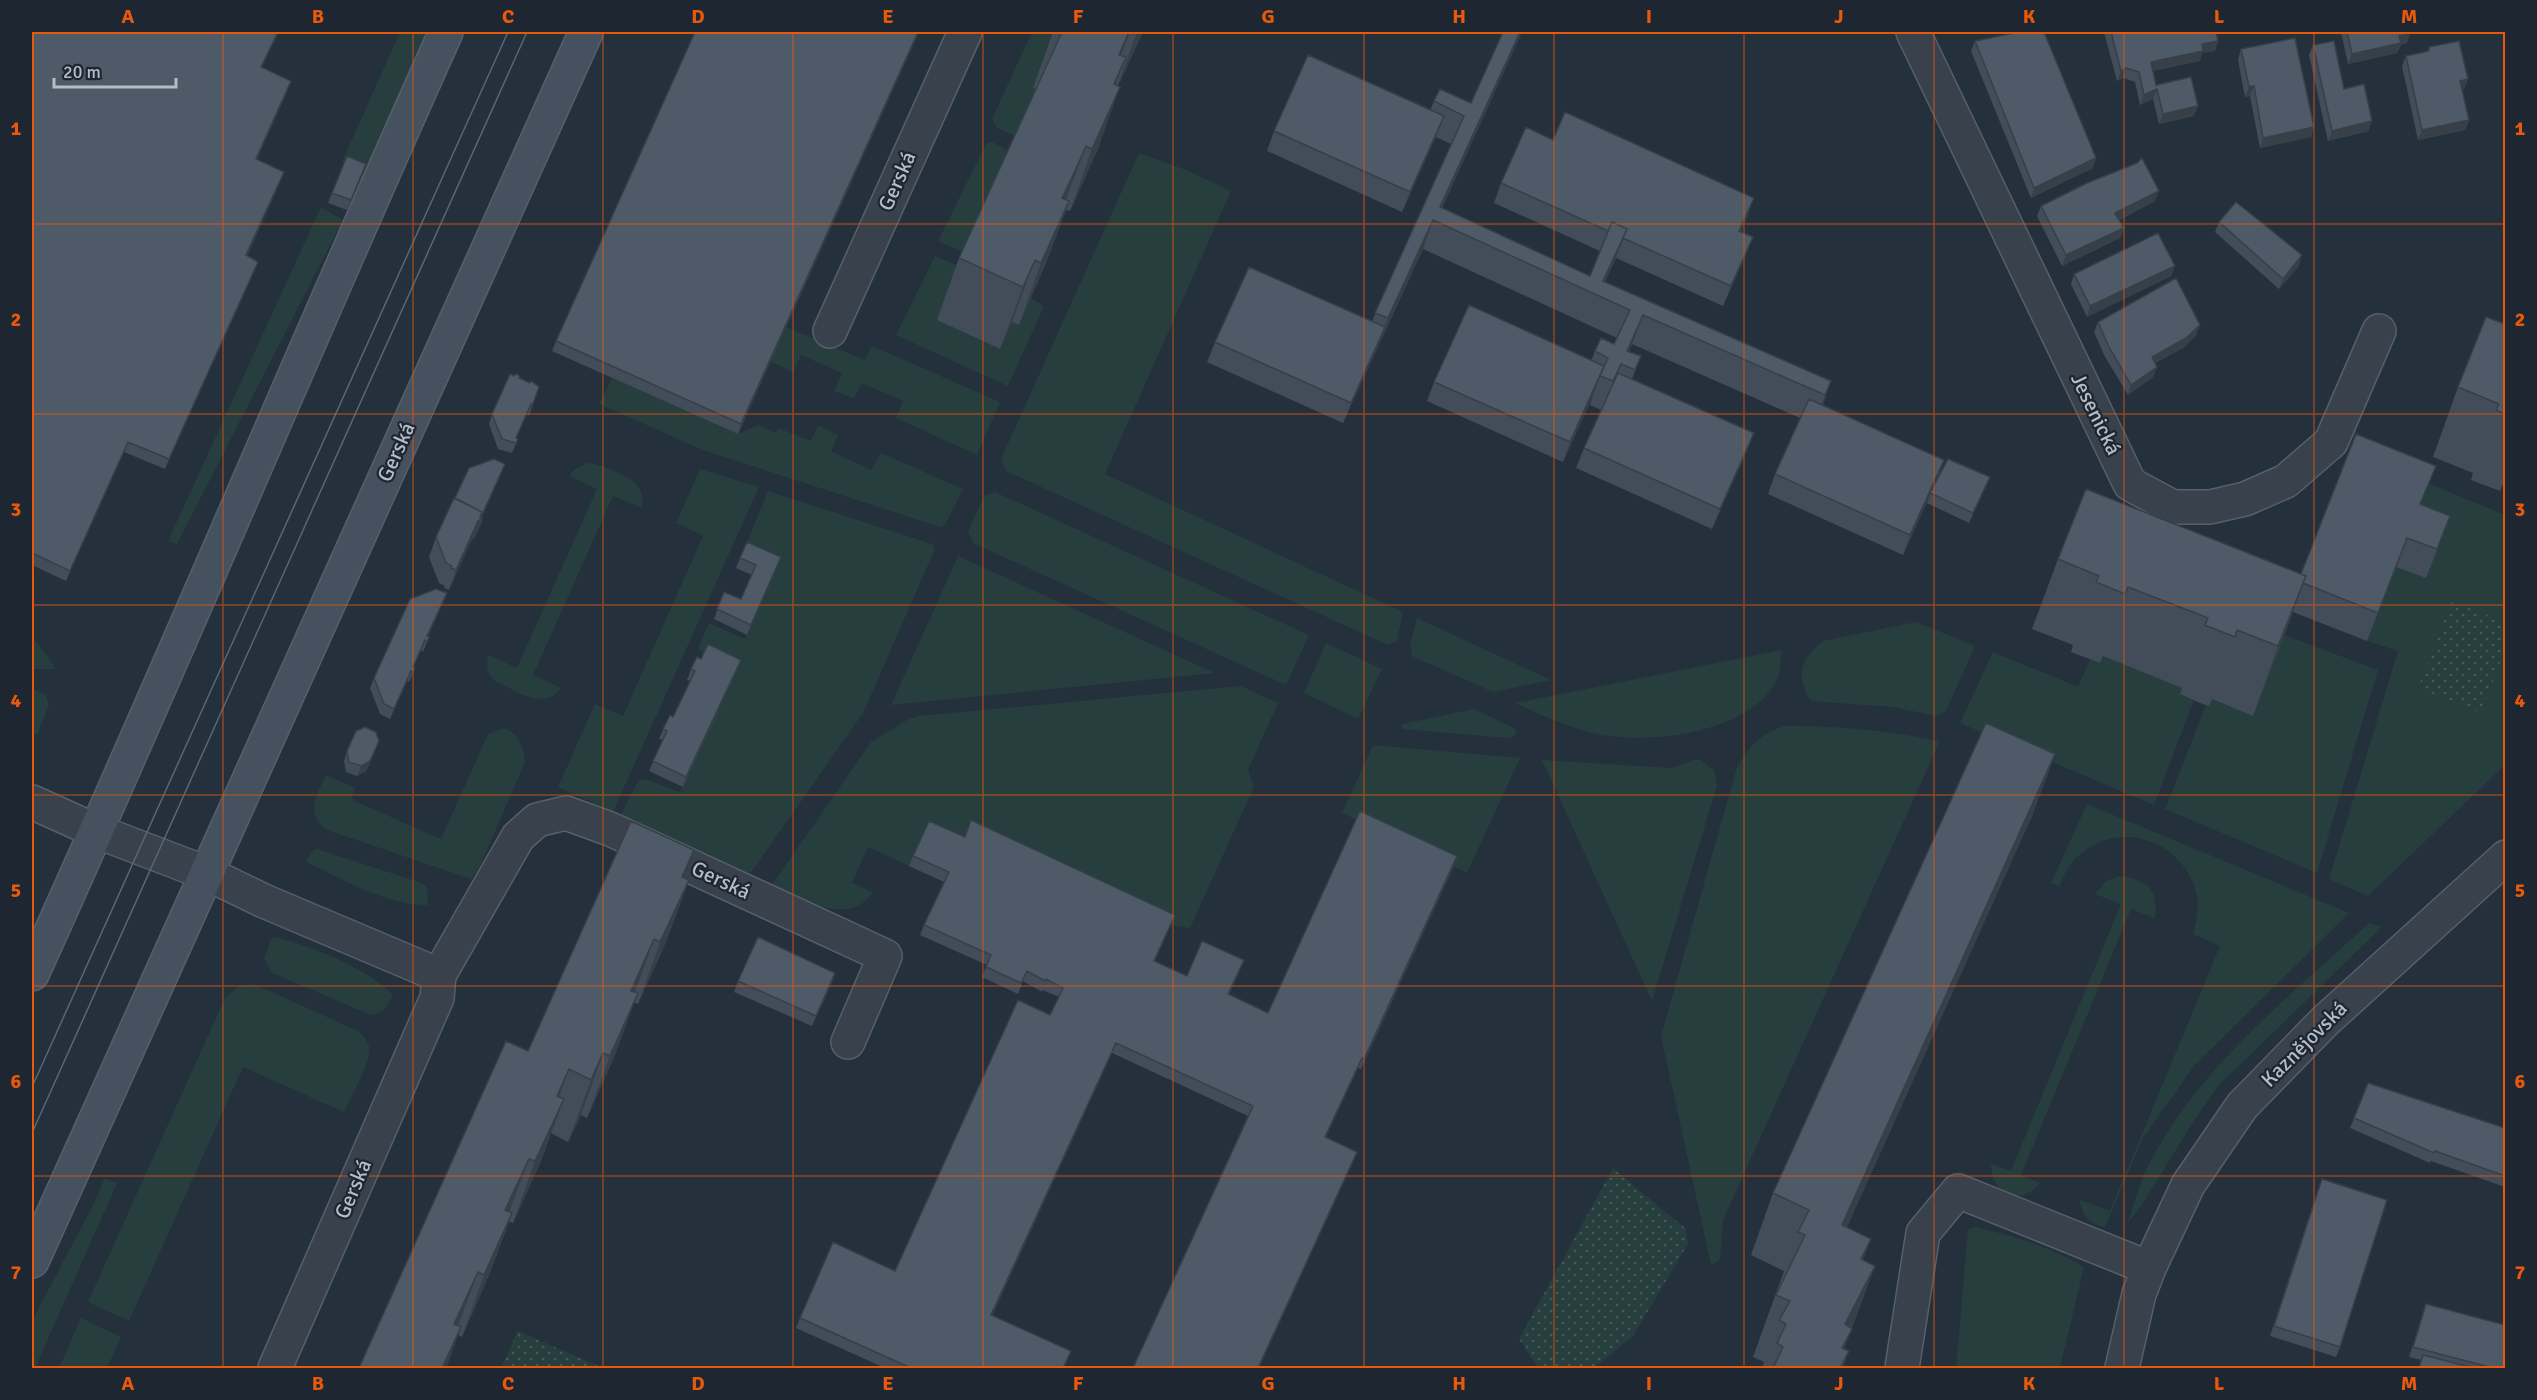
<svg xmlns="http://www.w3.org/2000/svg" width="2537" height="1400" viewBox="0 0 2537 1400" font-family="Signika,sans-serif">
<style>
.green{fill:#273e3e}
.park{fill:url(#park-dots)}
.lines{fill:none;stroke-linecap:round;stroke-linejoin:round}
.street-casing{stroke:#565f6a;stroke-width:36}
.secondary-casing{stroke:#565f6a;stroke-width:36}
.street{stroke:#38414c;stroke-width:33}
.secondary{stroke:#46515f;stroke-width:33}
.tram{stroke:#5a6673;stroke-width:1.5}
.wall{fill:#434d59}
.shaded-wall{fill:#373f48}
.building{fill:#4e5a67;stroke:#373f48;stroke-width:1.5}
.grid{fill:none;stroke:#e8590c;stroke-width:1.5;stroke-opacity:0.55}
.labels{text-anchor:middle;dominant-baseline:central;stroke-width:4.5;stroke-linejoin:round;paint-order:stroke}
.street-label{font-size:21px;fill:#b4bcc7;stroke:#1d2631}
.neatline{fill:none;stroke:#e8590c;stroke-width:2}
.grid-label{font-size:20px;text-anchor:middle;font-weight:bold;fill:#e8590c}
</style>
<defs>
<pattern id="park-dots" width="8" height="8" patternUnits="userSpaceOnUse" patternTransform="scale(1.5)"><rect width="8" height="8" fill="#273e3e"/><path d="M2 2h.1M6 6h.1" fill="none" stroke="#445858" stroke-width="1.8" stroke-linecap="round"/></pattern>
</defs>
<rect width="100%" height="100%" fill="#24303c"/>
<path class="green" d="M400,32H427L364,172L342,162Z
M1032,32H1055L1033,88L1040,91L1019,138L997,128L992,119Z
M992,142L1013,153L967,254L940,242L939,239L986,144Z
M1139,153L1186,170L1231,191L1105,474L1403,612L1397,641L1388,645L1006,471L1001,459Z
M321,207L343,220L177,544L168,541Z
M935,256L961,267L937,320L1000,349L1012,322L1019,324L1031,298L1044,306L1008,386L896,335Z
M786,327L865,360L872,346L1000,402L977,455L896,418L903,401L862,383L854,398L834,391L842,373L801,355L793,372L770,361Z
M612,378L738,434L758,425L776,433L778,428L811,441L818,425L838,435L831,451L871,470L881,453L963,489L945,525L940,527L703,450L599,404Z
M587,463C598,463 630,476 637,485C643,492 643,500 642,508L613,496L533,675L561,688C543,712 516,690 495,681C487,673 486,666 488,655L517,668L597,489L569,476L574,470Z
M700,469L759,487L613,812L558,787L595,704L623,716L703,536L676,523Z
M2401,472L2505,515V622L2452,602L2480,713L2505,649V765L2368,896L2329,879L2398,651L2367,641L2396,567L2426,578Z
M768,491L932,544L935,549L863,713L750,874L620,816L638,781L646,779L679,792L683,787L704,654L703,651L698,649L709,623L745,639L777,567L743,552Z
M995,492L1309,635L1286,685L973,543L968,531L984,496Z
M958,556L1215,673L891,705Z
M1417,618L1551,680L1493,692L1412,656L1410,645Z
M1916,622L1975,646L1946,711L1936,716L1893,707L1811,701C1795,677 1800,659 1823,641Z
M2284,635L2378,670L2317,873L2165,809L2206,705L2212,699L2253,715Z
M32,636L56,669H32Z
M1326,643L1382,669L1358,719L1304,693Z
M1781,650C1781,658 1781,668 1778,677C1755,734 1644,746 1592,733C1565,726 1540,715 1515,703Z
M1993,652L2078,687L2090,659L2100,663L2103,656L2183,688L2194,700L2154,805L1960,723Z
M1241,686L1278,703L1248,770L1254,787L1190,928L1171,925L925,831L909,866L868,847L852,883L873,892C849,929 801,898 772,885L871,742L907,720L918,716Z
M32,689L45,694L49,705L37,735L32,733Z
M1474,709L1512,727L1516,731L1515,736L1509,738L1402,729V724Z
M1784,726C1836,725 1889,731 1940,741L1723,1220L1720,1259L1711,1265L1661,1036L1737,767C1751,745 1759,735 1784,726Z
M504,728C519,734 524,746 525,762L480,866L471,879L327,830C304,815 317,794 326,775L355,788L351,798L359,803L441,839L488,734Z
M1373,745L1520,758L1467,873L1342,813Z
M1542,760L1672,768L1693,760H1701L1714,770L1717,786L1652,1001Z
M2087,804L2349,913L2194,1066L2143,1138L2105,1227C2088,1224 2082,1216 2080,1200L2110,1211L2220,946L2193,934C2196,922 2199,910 2197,897C2188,845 2126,818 2083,852C2071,860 2065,873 2059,886L2051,883Z
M317,849L422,883L427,888L428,905C386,905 344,880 306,862L311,852Z
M2120,876C2147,879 2159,890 2155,918L2131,909L2021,1175L2040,1183C2020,1208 1991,1194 1991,1164L2011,1171L2121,904L2095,894L2106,881Z
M2369,923L2382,927L2217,1087L2190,1127L2142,1205L2128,1222C2135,1202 2140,1180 2150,1162C2201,1065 2290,996 2369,923Z
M272,937C304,942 371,970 393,995C387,1007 384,1013 371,1015L272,973L264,958Z
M254,984L358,1031C363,1036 367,1040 369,1046C372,1061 351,1097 344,1112L243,1067L129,1321L88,1302L225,998L239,986Z
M105,1178L117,1183L35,1368H32V1321L93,1205Z
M1974,1227C2009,1234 2054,1248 2084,1267L2060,1368H1956L1968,1229Z
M81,1318L121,1337L107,1368H59Z"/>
<path class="park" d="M2452,601L2505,622V649L2481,713L2418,688Z
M1613,1168L1686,1229L1688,1244L1633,1336L1594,1368H1538L1519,1339Z
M518,1331L603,1368H501Z"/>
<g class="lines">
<defs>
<path id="street" d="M1913,32L2130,484L2173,507H2210L2245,499L2286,481L2331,442L2379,331
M830,331L965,32
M32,802L96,831L206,873L264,901L439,975L437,998L433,1007L275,1368
M439,975L518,837L537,820L566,813L610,829L885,956L848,1042
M1902,1368L1923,1233L1958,1191L2149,1268
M2122,1368L2139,1294L2149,1268L2188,1185L2242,1106L2325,1021L2506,857"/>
<path id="secondary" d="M32,974C174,662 305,345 446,32
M32,1261L586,32"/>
</defs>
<use href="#street" class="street-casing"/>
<use href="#secondary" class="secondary-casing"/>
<use href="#street" class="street"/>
<use href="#secondary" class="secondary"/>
<path class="tram" d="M32,1087L508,32
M32,1133L527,32"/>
</g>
<path class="wall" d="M32,32H279L262,67L287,92L257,159L284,172L247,256L258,262L254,272L165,469L124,452L66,581L32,565Z
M695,32H919L738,434L552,351L556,341Z
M1053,32H1143L1118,86L1098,149L1070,211L1066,210L1046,263L1019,325L1012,322L1000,349L937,320L959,258L1036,89L1033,88Z
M1503,32H1522L1442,208L1590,276L1600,251L1494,203L1501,183L1553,140L1754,198L1741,232L1753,237L1745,257L1723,306L1616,258L1605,282L1831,381L1823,405L1944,460L1937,480L1986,487L1969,523L1927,503L1929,497L1903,555L1768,494L1775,474L1800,418L1632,344L1629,351L1641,356L1632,379L1754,433L1746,453L1712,529L1576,468L1584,448L1601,410L1590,405L1593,396L1563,462L1427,401L1434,382L1591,361L1595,351L1614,344L1617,338L1423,249L1343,423L1207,362L1215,342L1372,321L1451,144L1436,137L1402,212L1267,151L1274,131L1430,111L1434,101L1471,103Z
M2104,32H2216L2218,41L2215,51L2202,53L2200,61L2153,71L2156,85L2194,116L2159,124L2153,99L2140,105L2135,82L2123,78L2117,81Z
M2341,32H2410V33L2407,43L2401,45L2397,53L2348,64Z
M1975,41L2096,158L2093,168L2031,198L1971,51Z
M2313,45L2344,89L2369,131L2328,141L2309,55Z
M2429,47L2468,79L2464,89H2462L2469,120L2465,130L2418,140L2402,66L2406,56L2427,52Z
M2241,49L2314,127L2311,137L2260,148L2250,96L2245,97L2238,60Z
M362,174L347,210L328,203L332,193Z
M2155,201L2119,220L2124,228L2120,238L2062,266L2037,216L2041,206Z
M2219,222L2299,266L2279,289L2215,232Z
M2175,266L2171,276L2087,317L2071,284L2074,274Z
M2098,322L2200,325L2196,335L2183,348L2155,363L2157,367L2153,377L2128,395L2104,355L2094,332Z
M2505,324V485L2503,484L2500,491L2471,480L2473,473L2433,457L2458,387Z
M519,378L539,387L529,416L527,414L516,438L518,439L512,453L498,449L489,424L492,414Z
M501,474L482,517V521L475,537L471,541L449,590L444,588L445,586L439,583L429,557L436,537Z
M2421,505L2439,545L2426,578L2396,567L2367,641L2293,612L2253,716L2212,699L2209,706L2200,703L2180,694L2182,688L2103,656L2100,663L2071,652L2073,645L2032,629L2058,559L2301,574Z
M781,557L747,635L714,619L724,592L741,599L752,575L736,568L740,558Z
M443,603L428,636L429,637L423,652L421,650L413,667L415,668L409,682L407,681L390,719L380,714L370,688L374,678Z
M701,659L737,670L683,787L649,771L663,740L659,739L663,729L673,717L690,681L687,680L691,669Z
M347,751L375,752L366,771L357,776L346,772L344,761Z
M2055,754L2032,816L1847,1227L1863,1260L1875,1266L1844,1349L1843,1368H1762L1764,1362L1753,1357L1784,1271L1751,1255L1773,1193Z
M913,856L1171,925L1155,961L1187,976L1240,970L1229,995L1268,1013L1454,866L1361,1069L1358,1068L1326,1137L1357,1152L1353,1162L1259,1368H1133L1248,1116L1112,1053L992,1316L1067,1361L1064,1368H885L796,1328L800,1318L895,1271L1050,1015L1059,997L1042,990V992L1023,981L1018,994L982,977L987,965L920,935L924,925L944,882L909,866Z
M684,877L689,880L666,942L638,1004L634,1002L615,1055L587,1118L581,1115L568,1142L551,1133L541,1161L513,1223L509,1222L489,1275L462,1337L458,1335L446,1368L528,1051Z
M738,981L832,983L812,1026L734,992Z
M2354,1118L2505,1128V1187L2431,1161L2430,1163L2350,1128Z
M2318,1189L2340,1347L2336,1357L2270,1336Z
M2426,1304L2505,1368H2418L2421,1360L2409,1357Z"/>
<path class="shaded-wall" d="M278,32H279L257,77L261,67Z
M918,32H919L738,434L741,424Z
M1130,32L1108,89L1119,55Z
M1137,32H1143L1115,92Z
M1520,32H1522L1436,222L1440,207Z
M2410,33L2407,43L2401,45L2397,53L2348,64L2352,54L2399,36Z
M2218,41L2215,51L2202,53L2200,61L2147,72L2151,62L2202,44Z
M1126,57L1103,119L1114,84Z
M2126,68L2123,78L2117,81L2121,71Z
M2468,79L2464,89L2456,91L2460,81Z
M291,81L287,92L252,169L256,159Z
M2254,86L2250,96L2245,97L2249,87Z
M1120,87L1098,149L1070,211L1092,149Z
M2157,89L2153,99L2140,105L2144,95Z
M2198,106L2194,116L2159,124L2163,114Z
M1444,116L1436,136L1402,212L1410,192Z
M2469,120L2465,130L2418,140L2422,130Z
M2372,121L2369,131L2328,141L2332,131Z
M2314,127L2311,137L2260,148L2263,138Z
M1086,146L1063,208L1062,198Z
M2096,158L2093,168L2031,198L2034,188Z
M284,172L280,183L243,266L246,255Z
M2159,191L2155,201L2111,223L2115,213Z
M1754,198L1747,218L1732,251L1739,231Z
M1069,201L1046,263L1019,325L1041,263Z
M1433,220L1423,249L1343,423L1351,403L1388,318Z
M2124,228L2120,238L2062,266L2066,255Z
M1627,229L1616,258L1599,296L1603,281Z
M1753,237L1745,257L1723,306L1731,286Z
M2302,255L2299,266L2279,289L2283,279Z
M1035,260L1012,322L1000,349L1023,287Z
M258,262L254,272L165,469L169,459Z
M2175,266L2171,276L2087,317L2090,306Z
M1643,315L1632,344L1623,365L1627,351Z
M2200,325L2196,335L2183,348L2148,367L2152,357Z
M2157,367L2153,377L2128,395L2131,385Z
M1600,376L1593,396L1563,462L1570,442Z
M1831,381L1821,410L1814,424L1825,395Z
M1754,433L1746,453L1712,529L1720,509Z
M128,442L124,452L66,581L70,571Z
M1944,460L1937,480L1903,555L1910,535Z
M505,464L481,519L482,518L478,531L475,537L471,541L449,590L456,570Z
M1990,477L1986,487L1969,523L1973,513Z
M781,557L777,567L747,635L751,625Z
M2306,576L2281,645L2253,716L2278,646Z
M447,593L443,603L426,641L427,636Z
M741,660L737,670L683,787L686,777Z
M411,671L407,681L390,719L394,709Z
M379,741L366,771L357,776L361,766Z
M2055,754L2032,816L1820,1287L1842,1225Z
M694,850L672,912L682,877Z
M1457,856L1454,866L1361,1069L1364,1059Z
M689,880L666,942L638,1004L660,942Z
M1175,915L1171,925L1150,971L1154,961Z
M654,939L632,1001L631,991Z
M1244,960L1240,970L1224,1004L1228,994Z
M835,973L832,983L812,1026L816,1016Z
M638,993L615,1055L587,1118L610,1056Z
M1116,1043L1112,1053L988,1325L991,1315Z
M603,1053L581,1115L568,1142L591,1080Z
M1362,1058L1358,1068L1321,1147L1325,1137Z
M569,1069L546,1131L557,1096Z
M564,1099L541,1161L513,1223L535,1161Z
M1357,1152L1353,1162L1259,1368H1258Z
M529,1159L506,1221L505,1210Z
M512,1213L489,1275L462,1337L484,1275Z
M1871,1239L1848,1302L1861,1259Z
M1875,1266L1837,1368L1845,1324Z
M478,1272L455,1334L454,1324Z
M461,1327L446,1368H442Z
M1849,1351L1843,1368H1840Z"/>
<path class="building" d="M32,32H278L261,67L291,81L256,159L284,172L246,255L258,262L169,459L128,442L70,571L32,553Z
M695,32H918L741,424L556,341Z
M1062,32H1129L1119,55L1126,57L1114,84L1120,87L1092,149L1086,146L1074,173L1062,198L1069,201L1041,263L1035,260L1023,287L959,258Z
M1503,32H1520L1440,207L1590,276L1612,222L1627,229L1603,281L1831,381L1825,395L1643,315L1627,351L1641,356L1635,370L1621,364L1613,381L1600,376L1608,358L1595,351L1601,338L1614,344L1630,310L1433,220L1388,318L1375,313L1464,116L1434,101L1440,89L1471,103Z
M2019,32H2044L2096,158L2034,188L1975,41Z
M2111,32H2216L2218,41L2202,44L2203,51L2151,62L2156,85L2191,77L2198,106L2163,114L2157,89L2144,95L2139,72L2126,68L2121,71Z
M2347,32H2410V33L2399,36L2401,43L2352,54Z
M2295,38L2314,127L2263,138L2254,86L2249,87L2241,49Z
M2334,41L2344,89L2364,84L2372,121L2332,131L2313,45Z
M2459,41L2468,79L2460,81L2469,120L2422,130L2406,56L2429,51V47Z
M1308,55L1444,116L1410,192L1274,131Z
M1565,112L1754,198L1739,231L1753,237L1731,286L1623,238L1627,229L1612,222L1608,231L1501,183L1526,127L1553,140Z
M347,156L366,164L351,200L332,193Z
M2142,158L2159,191L2115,213L2124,228L2066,255L2041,206L2087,183L2137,163Z
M2236,202L2302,255L2283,279L2219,222Z
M2158,233L2175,266L2090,306L2074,274Z
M1249,267L1385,327L1351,403L1215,342Z
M2176,278L2200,325L2186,338L2152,357L2157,367L2131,385L2108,345L2098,322Z
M1469,305L1604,366L1570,442L1434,382Z
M2486,317L2505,324V414L2496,410L2499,404L2458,387Z
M1618,373L1754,433L1720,509L1584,448Z
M510,374L514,376L516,374L520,376L519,378L530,383L531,381L539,387L532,406L531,404L516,438L518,439L516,443L502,439L492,414Z
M1809,399L1944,460L1910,535L1775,474Z
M2356,434L2436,466L2420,504L2450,516L2437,549L2407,538L2378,613L2303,583L2306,576L2301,574Z
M494,459L505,464L482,515V517H480L482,512L455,498L469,468Z
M1948,459L1990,477L1973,513L1930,493Z
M2086,489L2306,576L2278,646L2237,630L2235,637L2205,625L2208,618L2128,587L2125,594L2096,582L2099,576L2058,559Z
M454,498L482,512L480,517L482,518L478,521L456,570L451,568L452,566L446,563L436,537Z
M747,542L781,557L751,625L717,609L724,592L741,599L756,565L740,558Z
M436,589L447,593L427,636L429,637L427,642L425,640L413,667L415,668L413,672L411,671L394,709L384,704L374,678L410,599Z
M708,644L741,660L686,777L653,761L667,731L663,729L670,715L673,717L695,671L691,669L697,657L701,659Z
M1986,723L2055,754L1842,1225L1871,1239L1861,1259L1875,1266L1845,1324L1852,1329L1842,1348L1849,1351L1840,1368H1773L1783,1347L1777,1343L1786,1324L1779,1320L1790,1301L1776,1295L1805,1235L1798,1232L1809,1210L1773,1193Z
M365,727L376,732L379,741L370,761L361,766L349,762L347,751L356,731Z
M1360,811L1457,856L1364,1059L1362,1058L1325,1137L1357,1152L1258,1368H1133L1253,1106L1116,1043L991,1315L1071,1351L1063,1368H911L800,1318L833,1242L895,1271L1018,1000L1050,1015L1063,988L1046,979L1045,981L1027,971L1021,983L986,967L991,955L924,925L949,872L913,856L929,821L965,837L971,820L1175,915L1154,961L1187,976L1202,941L1244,960L1228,994L1268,1013Z
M631,821L694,850L682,877L689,880L660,942L654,939L631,991L638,993L610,1056L603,1053L591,1080L569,1069L557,1096L564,1099L535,1161L529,1159L505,1210L512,1213L484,1275L478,1272L454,1324L461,1327L442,1368H359L506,1041L528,1051Z
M758,937L835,973L816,1016L738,981Z
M2368,1083L2505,1128V1176L2435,1151L2434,1153L2354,1118Z
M2322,1179L2387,1200L2340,1347L2274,1326Z
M2426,1304L2505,1325V1368H2493L2413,1347Z
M2423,1355L2474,1368H2419Z"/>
<path class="grid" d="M223,32V1368M413,32V1368M603,32V1368M793,32V1368M983,32V1368M1173,32V1368M1364,32V1368M1554,32V1368M1744,32V1368M1934,32V1368M2124,32V1368M2314,32V1368M32,224H2506M32,414H2506M32,605H2506M32,795H2506M32,986H2506M32,1176H2506"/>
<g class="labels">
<g class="street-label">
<text transform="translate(897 181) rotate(-66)">Gerská</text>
<text transform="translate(2096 414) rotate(64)">Jesenická</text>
<text transform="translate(396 452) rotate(-66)">Gerská</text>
<text transform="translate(721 880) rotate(25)">Gerská</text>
<text transform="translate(2304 1044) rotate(-45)">Kaznějovská</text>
<text transform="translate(353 1189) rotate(-67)">Gerská</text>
</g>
</g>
<rect width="2537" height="1400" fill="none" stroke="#1d2631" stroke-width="66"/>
<path d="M54 78v9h122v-9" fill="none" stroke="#b4bcc7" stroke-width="3"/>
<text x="63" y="78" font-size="18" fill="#b4bcc7" stroke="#1d2631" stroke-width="4.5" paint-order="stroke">20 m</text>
<rect x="33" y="33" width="2471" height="1334" class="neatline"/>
<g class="grid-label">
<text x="128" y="23">A</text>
<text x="318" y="23">B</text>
<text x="508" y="23">C</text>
<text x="698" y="23">D</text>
<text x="888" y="23">E</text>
<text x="1078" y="23">F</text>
<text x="1268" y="23">G</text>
<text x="1459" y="23">H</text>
<text x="1649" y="23">I</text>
<text x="1839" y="23">J</text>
<text x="2029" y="23">K</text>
<text x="2219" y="23">L</text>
<text x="2409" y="23">M</text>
<text x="16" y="135">1</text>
<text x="2520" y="135">1</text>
<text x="16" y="326">2</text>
<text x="2520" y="326">2</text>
<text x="16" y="516">3</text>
<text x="2520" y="516">3</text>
<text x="16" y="707">4</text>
<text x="2520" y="707">4</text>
<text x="16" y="897">5</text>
<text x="2520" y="897">5</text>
<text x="16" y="1088">6</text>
<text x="2520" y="1088">6</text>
<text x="16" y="1279">7</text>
<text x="2520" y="1279">7</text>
<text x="128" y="1390">A</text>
<text x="318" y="1390">B</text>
<text x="508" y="1390">C</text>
<text x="698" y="1390">D</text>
<text x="888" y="1390">E</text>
<text x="1078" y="1390">F</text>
<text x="1268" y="1390">G</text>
<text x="1459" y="1390">H</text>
<text x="1649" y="1390">I</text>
<text x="1839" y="1390">J</text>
<text x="2029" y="1390">K</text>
<text x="2219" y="1390">L</text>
<text x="2409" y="1390">M</text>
</g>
</svg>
